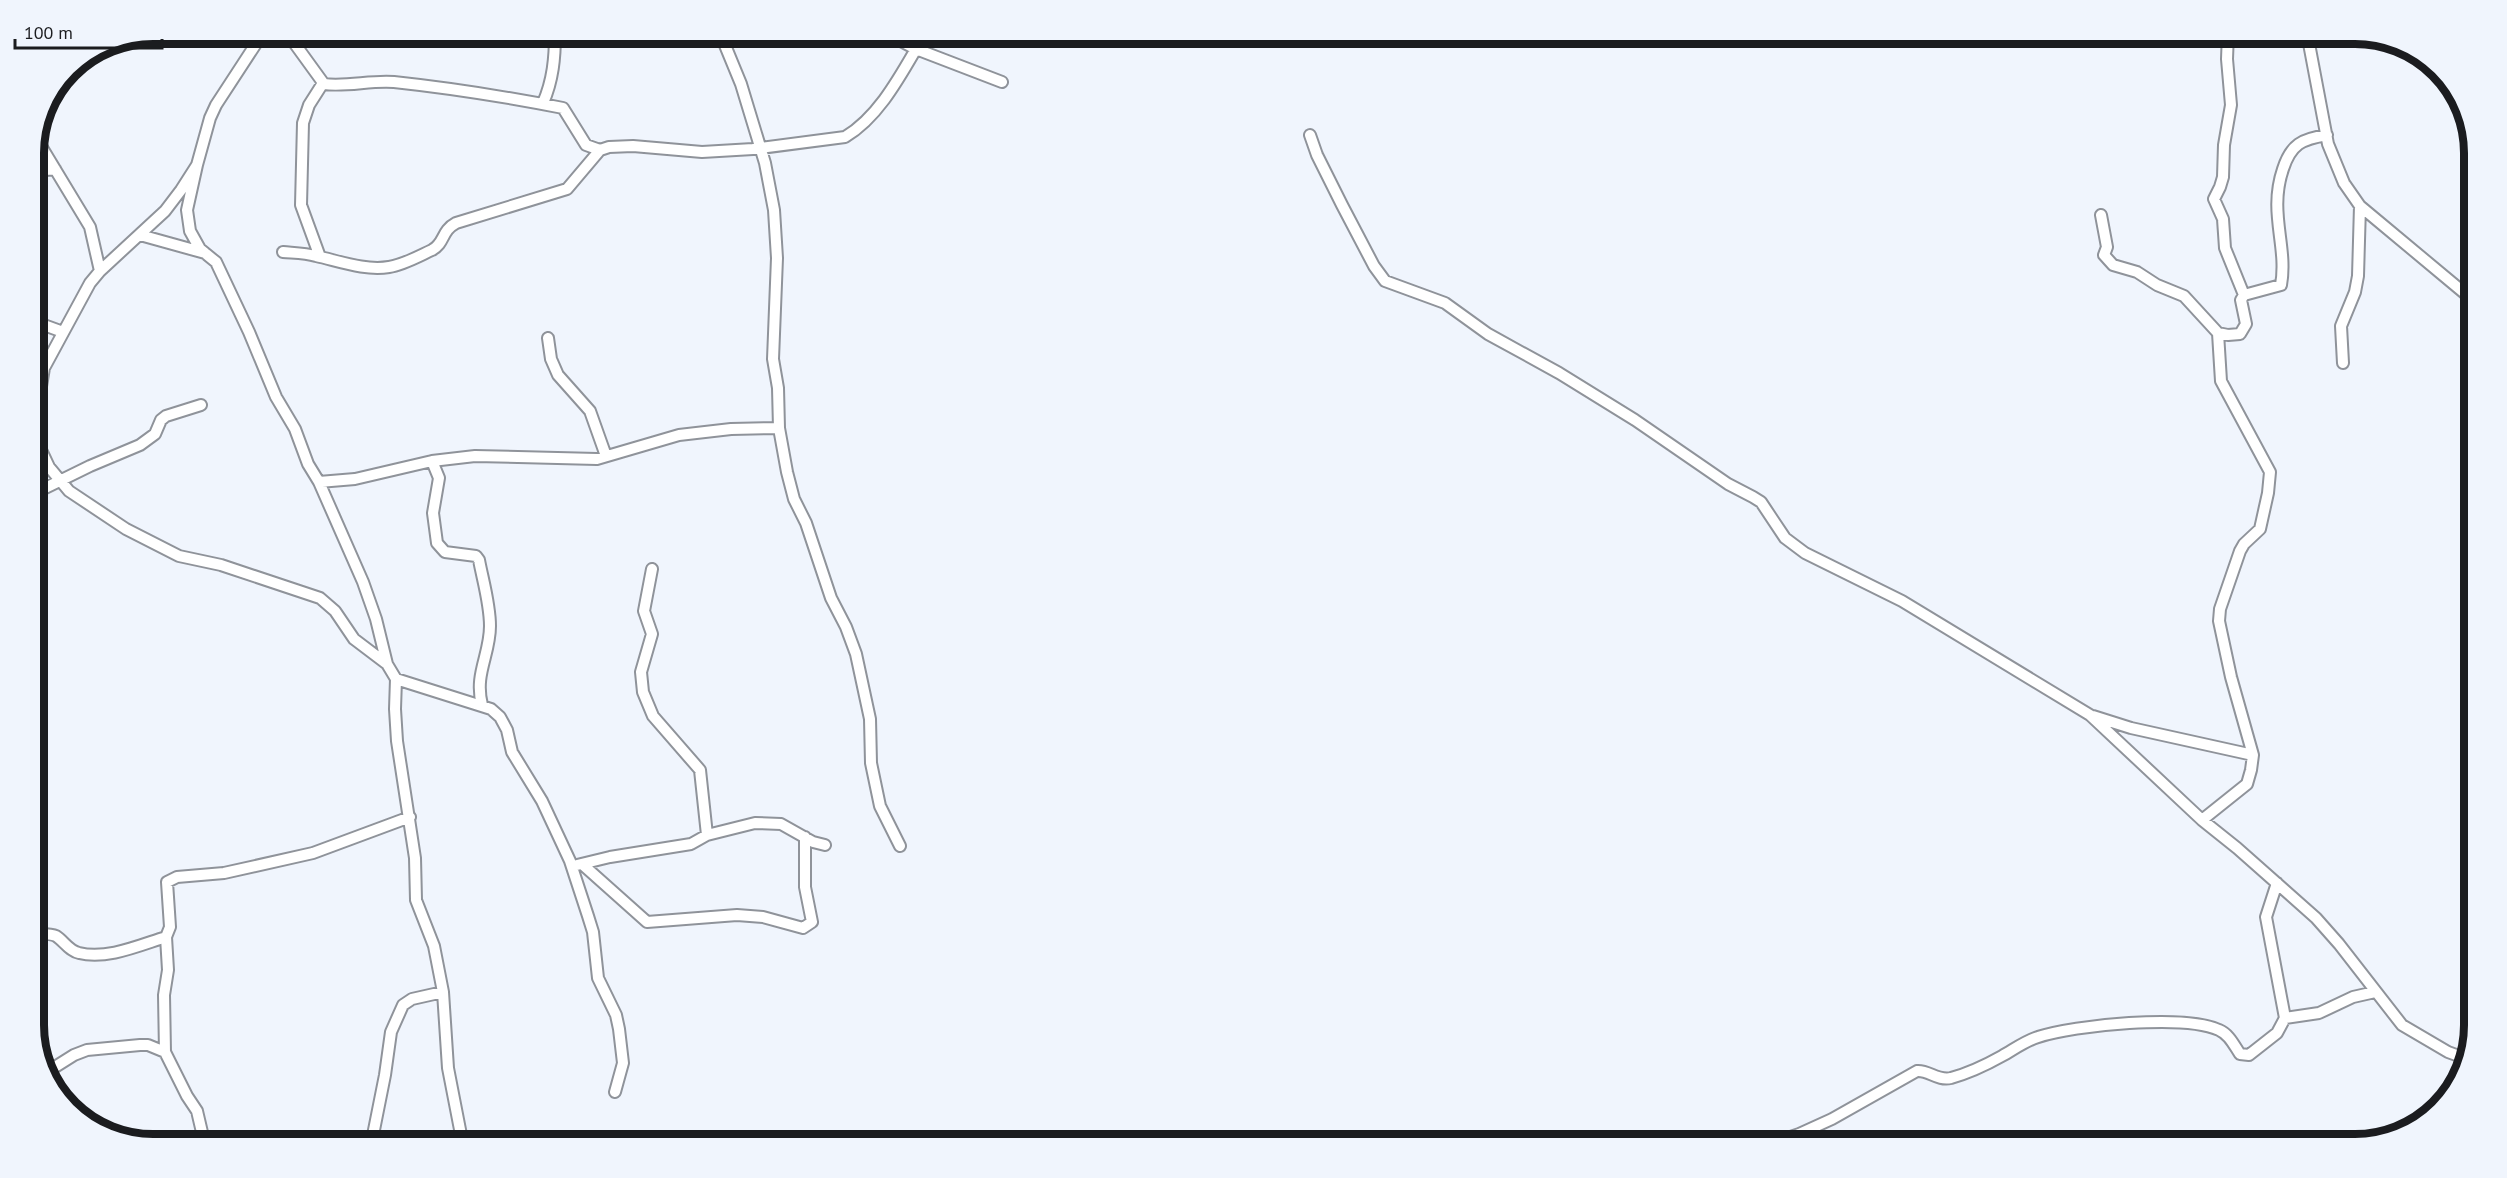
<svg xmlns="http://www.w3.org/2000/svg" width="2507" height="1178" viewBox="0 0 2507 1178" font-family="'PT Sans',sans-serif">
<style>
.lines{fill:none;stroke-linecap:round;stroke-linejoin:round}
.street-casing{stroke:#8f939a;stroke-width:14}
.street{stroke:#fff;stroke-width:10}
.rim{fill:none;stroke:#1b1c1f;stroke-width:8}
</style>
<rect width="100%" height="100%" fill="#f0f5fd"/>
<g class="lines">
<defs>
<path id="street" d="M287,33L324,84C347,87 371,80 394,82C450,88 507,97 563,108L586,145L600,150
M720,33L741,84L765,163L774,210L777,258L773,359L778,388L779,428L787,472L794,499L806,523L831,598L846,627L856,654L870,719L871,763L880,806L900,846
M886,33L916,49L1002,82
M2228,33L2227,59L2231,105L2224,145L2223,177L2220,187L2214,199L2223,219L2225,248L2244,295
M2307,33L2328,144L2344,183L2360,206L2474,301
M543,103C553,80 555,58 555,33
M1310,135L1317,155L1342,205L1374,266L1385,281L1445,303L1488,334L1559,373L1635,420L1728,484L1753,497L1761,502L1785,538L1805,553L1902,601L2090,715L2202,820L2237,848L2316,918L2339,944L2402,1025L2448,1052L2467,1059
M35,136L90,227L100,271
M197,165L187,210L190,231L200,249L216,262L249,332L276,397L295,429L308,464L319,482L363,582L376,619L387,664L396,679L395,709L397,741L415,858L416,900L434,946L443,992L448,1068L463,1145
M33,166L46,170L55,169
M2101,215L2107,247L2104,255L2113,265L2137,272L2157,285L2184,296L2218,333L2221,381L2270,472L2268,493L2260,529L2244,544L2240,551L2220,609L2219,621L2231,677L2253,755L2251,770L2247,784L2202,820
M140,235L205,253
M283,252C294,253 305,253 316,256C339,261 365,271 389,267C403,265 419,256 432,250C445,243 441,231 456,223L567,189L600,150L609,147L633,146L702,152L753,149L845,137C877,118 898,80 916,49
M320,257L301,205L303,123L309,105L323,83
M33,321L63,332
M2218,333L2228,335L2240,334L2246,324L2241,300L2244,295L2281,285C2288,246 2268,213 2283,169C2291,144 2302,139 2327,135
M548,338L551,359L558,375L590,411L606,456
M2343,363L2341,326L2355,292L2358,276L2360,206
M33,433L49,467L69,491L126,529L179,556L221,565L320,598L335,611L354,639L387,664
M33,436L44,368L90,283L100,271L165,211L181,190L197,165L210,118L216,105L263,33
M432,461L439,478L433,513L437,543L445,552L476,556L479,560C483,581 490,604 490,626C490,655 474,674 482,705
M319,482L355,479L432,461L475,456L597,459L679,435L731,429L779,428
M33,494L90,466L140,445L155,434L161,420L166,416L201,405
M652,569L644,611L652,634L641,672L643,692L653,716L700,770L707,835
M396,679L491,709L500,717L507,730L512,752L542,801L570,861L588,916L593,932L598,978L616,1015L619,1029L623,1063L615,1092
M2093,716L2131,728L2253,755
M582,864L647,922L737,915L763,917L803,928L812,922L805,887V837
M577,865L610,857L691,844L707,835L755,823L781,824L813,842L825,845
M33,934C40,934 50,933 56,936C64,941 69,951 79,953C107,960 140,945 166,937
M2285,1018L2319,1013L2353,997L2375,992
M47,1072L74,1055L87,1050L140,1045H148L165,1052
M1770,1144L1799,1134L1832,1119L1917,1071C1929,1070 1937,1081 1951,1078C1969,1073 1986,1065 2002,1056C2013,1050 2025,1041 2038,1037C2074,1025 2185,1014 2219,1030C2229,1034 2234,1045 2240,1054L2249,1055L2277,1033L2285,1018L2266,917L2277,883
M205,1145L197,1111L187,1096L165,1052L164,995L168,970L166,937L170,927L167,882L177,877L224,873L313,853L410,817
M371,1145L385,1075L391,1032L403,1005L412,999L443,992"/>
</defs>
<use href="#street" class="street-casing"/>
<use href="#street" class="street"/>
</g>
<path d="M0 0H2507V1178H0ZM153 44H2355A109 109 0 0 1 2464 153V1025A109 109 0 0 1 2355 1134H153A109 109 0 0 1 44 1025V153A109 109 0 0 1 153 44Z" fill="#f0f5fd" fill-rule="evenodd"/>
<path class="rim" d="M153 44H2355A109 109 0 0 1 2464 153V1025A109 109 0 0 1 2355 1134H153A109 109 0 0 1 44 1025V153A109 109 0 0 1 153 44Z"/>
<path d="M15 39v9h147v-9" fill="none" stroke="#1b1c1f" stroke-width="3"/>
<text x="24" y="39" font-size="18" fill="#1b1c1f" stroke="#f0f5fd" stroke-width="4.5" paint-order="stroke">100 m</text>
</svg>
